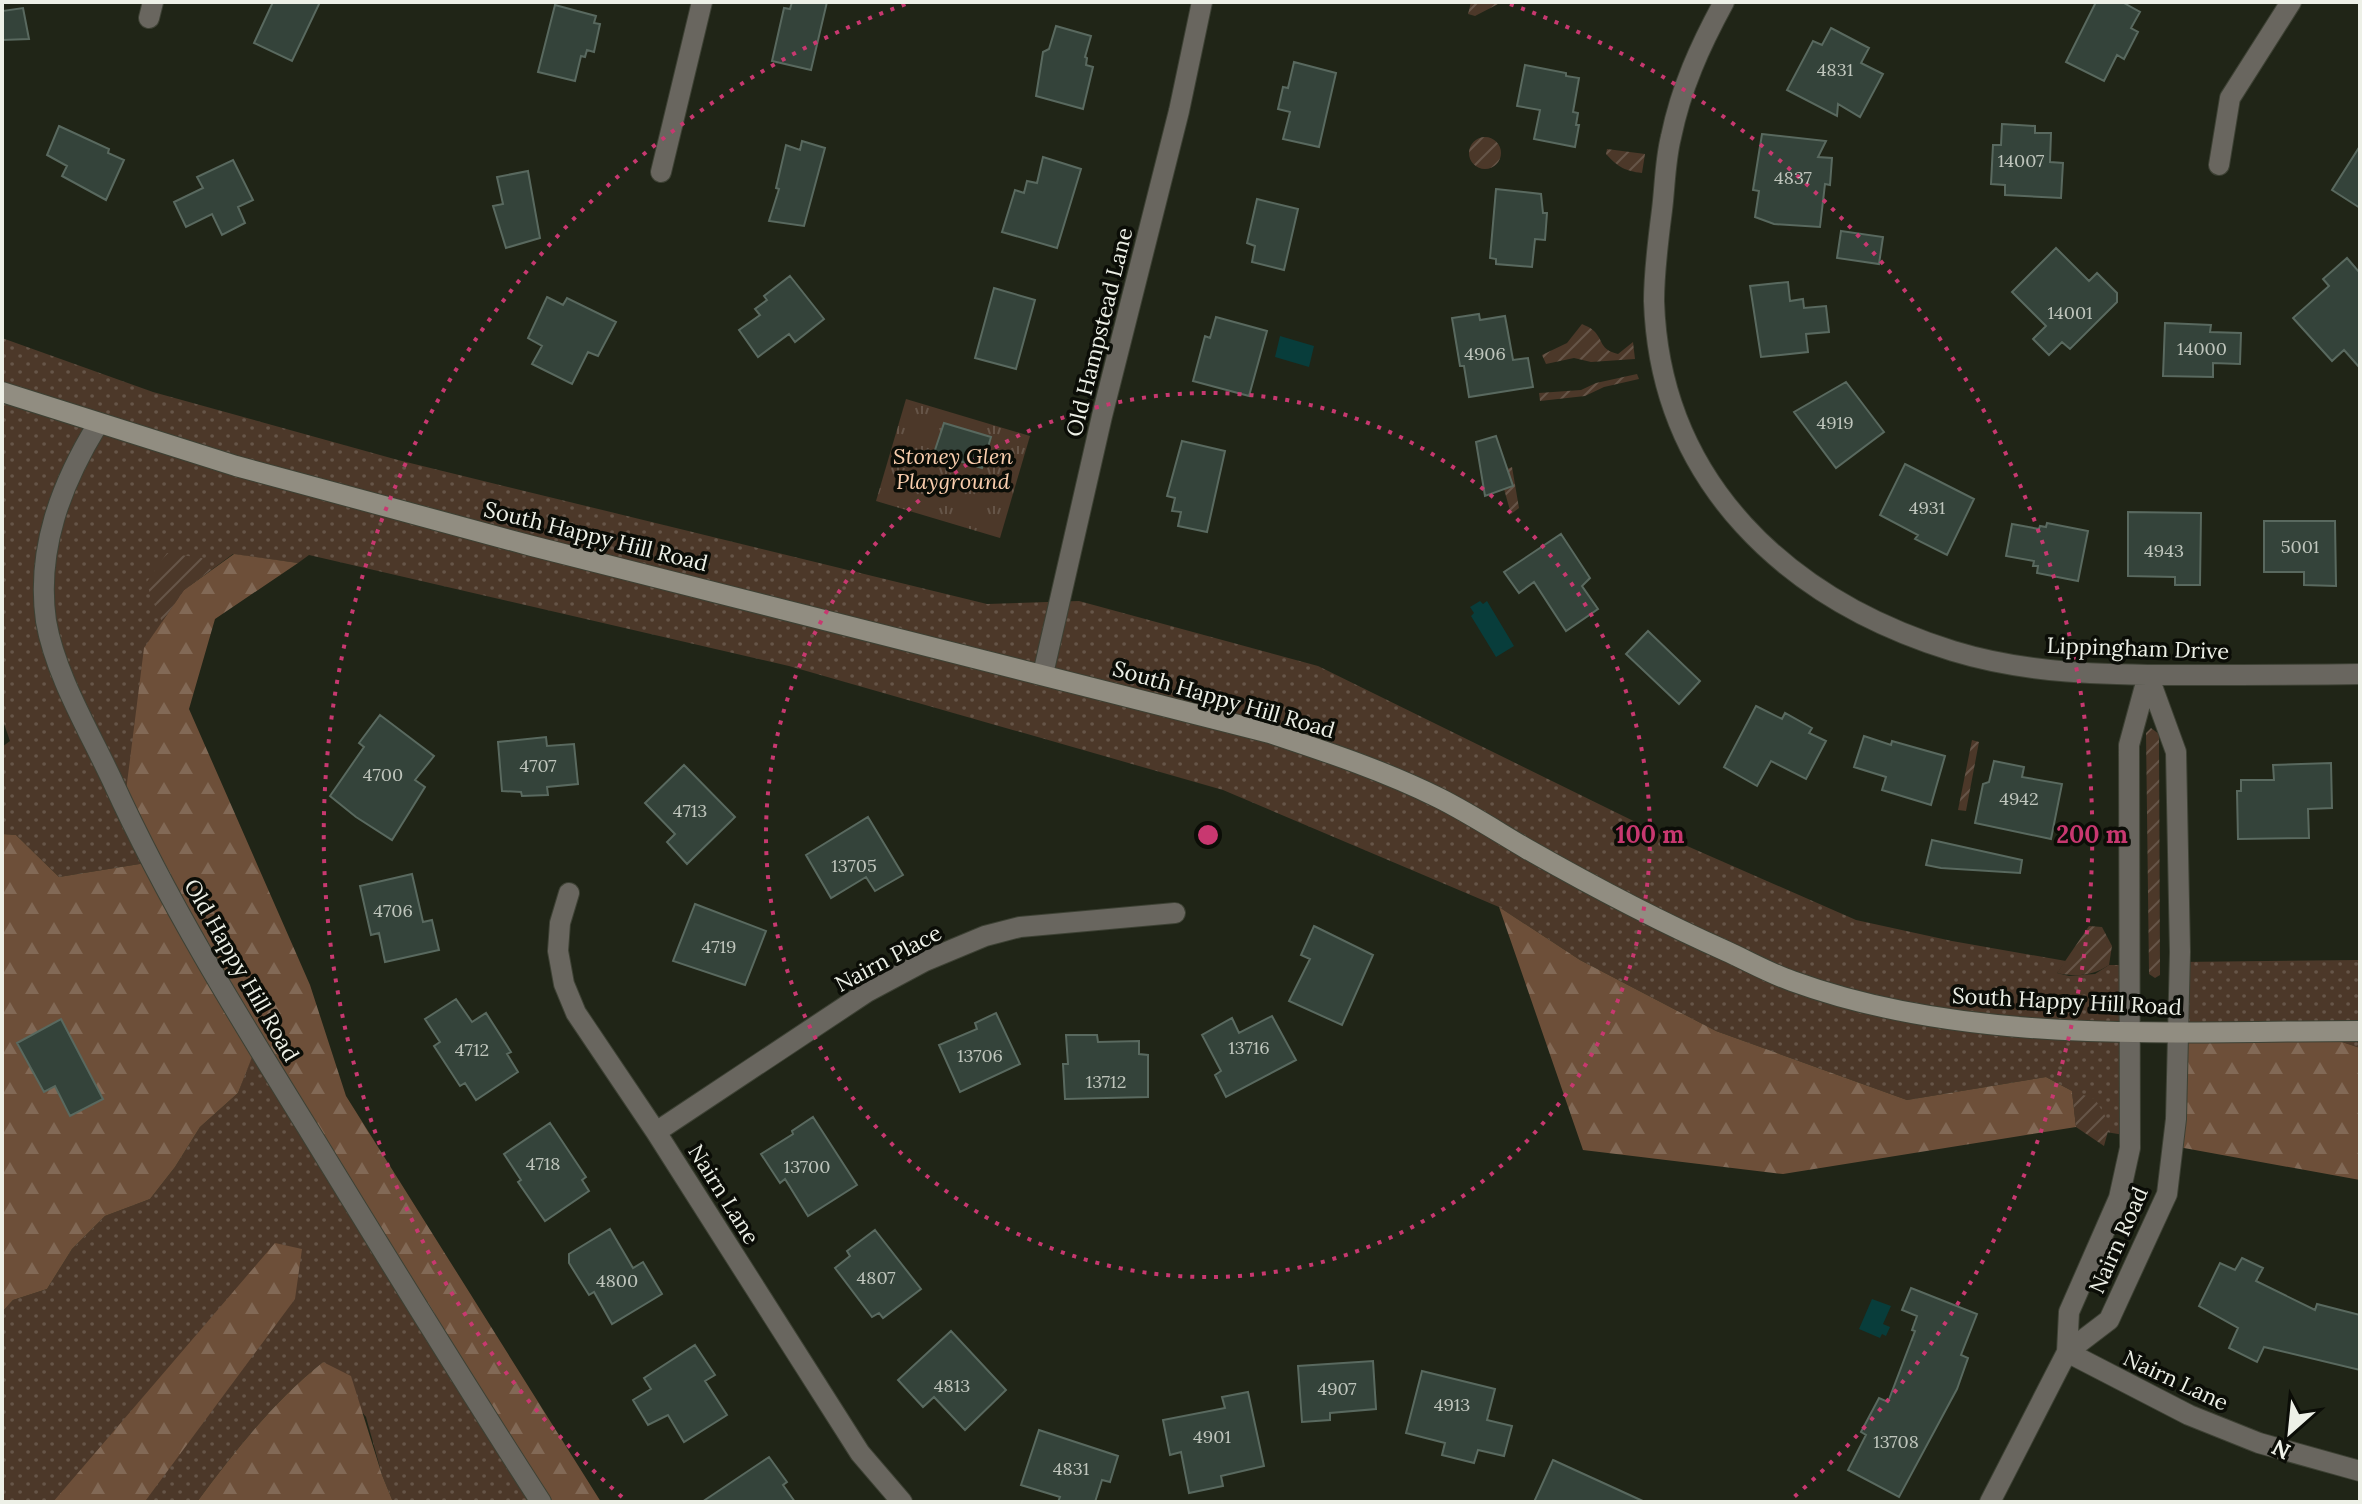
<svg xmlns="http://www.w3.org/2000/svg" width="2362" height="1504" viewBox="0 0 2362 1504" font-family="Lora,serif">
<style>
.grass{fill:url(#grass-dots)}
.forest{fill:url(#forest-firs)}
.park{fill:url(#park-tufts)}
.garden{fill:url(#garden-furrows)}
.water{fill:#083d3b}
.building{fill:#34433a;stroke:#59695f;stroke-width:2}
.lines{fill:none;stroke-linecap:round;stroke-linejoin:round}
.street-casing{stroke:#3d4134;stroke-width:22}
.secondary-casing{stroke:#3d4134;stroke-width:22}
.street{stroke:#69665f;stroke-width:20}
.secondary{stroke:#918d81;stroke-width:20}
.ring{fill:none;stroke:#c83870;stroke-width:4;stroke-dasharray:4 8}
.labels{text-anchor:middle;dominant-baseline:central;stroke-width:7;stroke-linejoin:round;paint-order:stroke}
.number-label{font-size:18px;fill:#bfc5bc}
.street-label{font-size:22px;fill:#edf0e7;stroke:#0b0d07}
.park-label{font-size:22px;font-style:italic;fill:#f9cdad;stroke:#0b0d07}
.centre{fill:#c83870;stroke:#0b0d07;stroke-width:4}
.ring-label{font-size:24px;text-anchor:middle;font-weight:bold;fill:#c83870;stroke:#0b0d07;stroke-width:7;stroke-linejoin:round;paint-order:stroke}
</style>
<defs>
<pattern id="grass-dots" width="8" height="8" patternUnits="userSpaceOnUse" patternTransform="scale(2)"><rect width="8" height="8" fill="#4c3829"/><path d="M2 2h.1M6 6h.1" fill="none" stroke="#665548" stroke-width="1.8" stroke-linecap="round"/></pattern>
<pattern id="forest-firs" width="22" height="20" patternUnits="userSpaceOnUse" patternTransform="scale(2)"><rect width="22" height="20" fill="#6d4f39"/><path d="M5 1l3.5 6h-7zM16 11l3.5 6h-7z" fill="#826956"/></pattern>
<pattern id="park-tufts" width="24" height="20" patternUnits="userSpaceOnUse" patternTransform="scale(2)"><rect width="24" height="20" fill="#4c3829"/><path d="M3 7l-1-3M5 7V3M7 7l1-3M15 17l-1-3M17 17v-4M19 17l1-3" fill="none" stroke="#665548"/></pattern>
<pattern id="garden-furrows" width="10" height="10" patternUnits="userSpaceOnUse" patternTransform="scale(2)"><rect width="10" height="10" fill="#4c3829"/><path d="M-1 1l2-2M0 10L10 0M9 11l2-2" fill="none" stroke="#665548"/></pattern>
</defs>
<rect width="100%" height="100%" fill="#202517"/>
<path class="grass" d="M2,338L153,392L398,460L987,604L1079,601L1318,666L1662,835L1856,920L1952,941L2066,961L2057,973L2069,976L2095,974L2109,965H2128L2130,1136L2076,1127L2072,1091L2046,1077L1907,1100L1716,1031L1580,960L1499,907L1223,790L789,666L309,555L298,563L233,554L184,590L152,862L59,877L16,835L2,834V747L10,741L2,718Z
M2360,960V1048L2309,1031H2178L2179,962Z
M256,1045L541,1502H393L382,1475L366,1417L323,1362C274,1401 234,1452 197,1502H2V1312L13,1300L47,1289L72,1249L105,1216L150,1199L175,1167L200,1127L238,1093Z"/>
<path class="forest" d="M234,554L298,563L215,619L189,709L310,985L346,1096L601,1502H541L256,1047L238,1093L200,1127L175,1167L150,1199L105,1216L72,1249L47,1289L13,1300L2,1312V834L16,835L59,877L152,862L124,807L144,648L184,590Z
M1499,907L1580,960L1716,1031L1907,1100L2046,1077L2072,1091L2076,1127L1783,1174L1583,1150Z
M2178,1031H2309L2360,1048V1180L2173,1146Z
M275,1243L302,1249L295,1299L146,1500L143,1502H53Z
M323,1362L351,1376L382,1475L393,1502H197C234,1452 274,1401 323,1362Z"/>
<path class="park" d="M906,399L1030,436L1000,538L876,501Z"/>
<path class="garden" d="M1471,2H1502L1475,16L1468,14Z
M1469 153a16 16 0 1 1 32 0a16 16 0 1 1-32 0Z
M1607,149L1645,154L1642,173C1625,171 1618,167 1606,154Z
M1582,324C1586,326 1590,327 1594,331C1604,341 1599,349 1618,354L1633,342L1635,359L1591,362L1574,358L1546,364L1542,355L1567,343Z
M1637,374L1639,379L1604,387L1585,396L1540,401L1539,393L1581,390L1596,383Z
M1512,467L1519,508L1511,514L1504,489L1513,486L1507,469Z
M167,553L202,558L211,570L184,590L162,622L146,583Z
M2151,728L2159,734L2160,975L2155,978L2149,974L2146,733Z
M1972,740L1979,742L1966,811L1958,810Z
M2089,926L2102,927L2112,946L2109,965C2092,976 2077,977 2057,973Z
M2072,1091L2095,1099L2110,1124L2104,1146L2076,1127Z"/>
<path class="water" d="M1280,336L1314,346L1309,367L1275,357Z
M1480,601L1483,604L1487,601L1514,646L1496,657L1471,616L1474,613L1470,607Z
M1872,1299L1891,1306L1883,1324L1890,1327L1886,1336L1882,1334L1880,1338L1859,1329Z"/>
<path class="building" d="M273,2H320L292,61L254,43Z
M792,2H827L811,70L772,61L784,8L790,9Z
M2096,2H2122L2140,12L2131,28L2138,32L2124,59L2117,55L2104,81L2066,62Z
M555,5L596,16L594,23L600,24L594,52L587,50L585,57L581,56L575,81L538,72Z
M23,8L29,39L2,40V11Z
M1056,26L1091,36L1085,57L1087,58L1086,65L1093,67L1083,109L1036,96L1043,52L1049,49Z
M1831,28L1869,48L1861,63L1883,74L1860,117L1838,104L1837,116L1787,90L1813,41L1822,45Z
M1294,62L1336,73L1319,147L1283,139L1290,112L1278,109L1283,87L1288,88Z
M1525,65L1566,73V76L1579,78L1573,112L1578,113L1576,125H1579L1575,147L1534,139L1540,110L1517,106Z
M2002,124L2035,126V133H2051L2050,162L2063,163L2061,198L2005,195V185L1991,184L1993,145H2001Z
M59,126L109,149L108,153L124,160L106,200L62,176L67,166L47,155Z
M1762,134L1826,141L1818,157L1832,158L1830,185L1825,184L1820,227L1774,224L1755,217L1759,191L1753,190Z
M802,141L825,148L804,226L769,221L779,189L776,188L786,145L800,150Z
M2360,146V208L2332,190Z
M1043,157L1081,169L1057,248L1002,232L1015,190L1024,193L1027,181L1037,183Z
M233,160L253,200L238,207L245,223L222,235L212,214L186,227L174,202L203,188L197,177Z
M528,171L540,238L506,248L493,206L503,204L497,177Z
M1496,189L1541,194L1543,213H1547L1545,240L1535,239L1532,267L1496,264V259L1490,258Z
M1257,199L1298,209L1284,270L1252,262L1255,246L1247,243Z
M1841,231L1883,237L1879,264L1837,258Z
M2056,248L2089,281L2097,273L2117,293V302L2070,349L2062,342L2049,355L2033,339L2046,326L2012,292Z
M2347,258L2360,273V368L2344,350L2332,361L2293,318L2329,286L2323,279Z
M790,276L824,319L795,342L789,334L758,357L739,330L760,315L755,309L767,300L764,296Z
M1788,282L1790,301L1803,299L1804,308L1826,306L1829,332L1806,334L1808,352L1761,357L1750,286Z
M994,288L1035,300L1016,369L975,358Z
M547,297L563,305L567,298L616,322L598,356L588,352L572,384L532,364L542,346L528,338Z
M1479,314L1480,320L1505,316L1513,360L1528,358L1533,387L1469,397L1464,366H1460L1452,318Z
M1216,317L1267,331L1249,396L1193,381L1205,336L1210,338Z
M2165,323L2211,325L2210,332L2241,333L2240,364L2213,363V377L2163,376Z
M1846,382L1884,432L1836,468L1794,412Z
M944,423L991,437L982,468L934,453Z
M1496,436L1513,486L1485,496L1476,442Z
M1182,441L1225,451L1207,532L1178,526L1181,512L1172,511L1175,498L1167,496Z
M1905,464L1974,499L1947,555L1915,539L1918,535L1880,515Z
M2128,512L2201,513L2200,585H2175V577L2128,576Z
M2264,521H2335L2336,586L2304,585V572H2264Z
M2047,523L2088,531L2078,581L2037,573L2038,566H2033L2034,561L2006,556L2012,524L2039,529L2040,526L2046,527Z
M1561,534L1590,578L1582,586L1598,609L1566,631L1534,582L1519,593L1504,572Z
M1648,631L1700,681L1679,704L1626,654Z
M1756,706L1782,719L1785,713L1812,728L1809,733L1826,741L1806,779L1771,761L1757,786L1724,767Z
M380,715L434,756L415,780L425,787L392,840L356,817L330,796L364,747L359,743Z
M1864,736L1891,745L1892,741L1945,756L1931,805L1882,790L1886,777L1854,767Z
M546,737L547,746L574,744L578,784L547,787L548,795L522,796L521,792L502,791L498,742Z
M1994,761L2024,767L2022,777L2062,784L2051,839L1975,823L1983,784L1989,782Z
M2331,763L2332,808L2308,809L2309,838L2238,839L2237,791H2241V780H2274L2273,765Z
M684,765L735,817L687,864L667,842L675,834L645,803Z
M868,817L903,875L875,891L866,877L831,898L806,855Z
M1932,840L2022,860L2020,873L1941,868L1926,865Z
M412,874L423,922L432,920L439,950L385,962L379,933L371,935L360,886Z
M695,904L766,931L745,985L673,961Z
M1314,926L1373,955L1342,1025L1289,1001L1310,959L1301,955Z
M456,999L472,1022L486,1013L511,1052L507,1054L518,1072L476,1100L465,1083L460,1086L434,1046L440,1042L425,1019Z
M996,1013L1020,1064L960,1092L939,1045L977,1029L975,1023Z
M1272,1016L1296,1060L1226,1097L1215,1075L1221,1071L1202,1035L1232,1018L1239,1033Z
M61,1019L103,1099L70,1116L55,1086L44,1092L17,1043Z
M1066,1035H1097L1098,1042L1139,1041V1054L1148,1055V1097L1065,1099L1063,1064H1068Z
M813,1117L857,1185L808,1216L785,1179L780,1183L761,1154L793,1134L792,1131Z
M550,1123L586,1177L582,1180L589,1191L545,1221L518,1182L521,1180L504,1154Z
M610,1229L633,1268L643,1262L662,1294L612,1324L594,1292L589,1295L569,1263V1254Z
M875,1230L921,1289L883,1318L879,1313L872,1317L835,1268L850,1256L847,1251Z
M2242,1258L2263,1268L2256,1281L2315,1310L2317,1304L2360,1315V1370L2264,1347L2257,1362L2229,1348L2238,1328L2199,1306L2220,1263L2235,1270Z
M1911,1288L1977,1314L1961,1355L1968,1358L1957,1389L1899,1497L1848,1470L1866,1435L1861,1432L1879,1398L1888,1402L1915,1331L1912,1330L1917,1316L1902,1310Z
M951,1331L1006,1390L965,1430L934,1397L923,1407L898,1380Z
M695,1345L715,1375L705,1381L727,1415L684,1442L668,1415L648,1425L633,1400L651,1389L644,1378Z
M1373,1361L1376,1409L1330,1413V1420L1302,1422L1298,1366Z
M1422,1371L1495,1389L1487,1420L1512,1426L1504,1456L1478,1450L1474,1463L1442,1455L1445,1443L1406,1433Z
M1248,1392L1264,1466L1221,1476L1223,1486L1189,1493L1181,1452L1170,1455L1163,1420L1225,1408L1222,1397Z
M1039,1430L1118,1456L1110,1482L1102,1480L1095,1502H1058L1060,1497L1021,1485Z
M769,1457L787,1482L783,1485L795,1502H702Z
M1553,1460L1645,1502H1534Z"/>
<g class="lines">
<defs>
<path id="street" d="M1724,2C1700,46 1681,88 1671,137C1665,161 1665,186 1662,210C1658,241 1654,271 1654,301C1660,483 1788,600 1953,651C2028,674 2106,675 2183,675C2242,675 2301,675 2360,674
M149,18L153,2
M2219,165L2230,98L2291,2
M661,172L702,2
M98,424C61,484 36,550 46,621C55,674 89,731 112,780C167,901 237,1014 307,1127C384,1253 461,1378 541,1502
M1043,674L1102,416L1179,111L1202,2
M2148,675L2176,752L2180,952L2176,1119L2167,1194L2109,1320L2067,1352L2069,1312L2119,1198L2130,1148L2129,745Z
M569,893L560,923L558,951L564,984L576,1013L656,1132L860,1453L902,1502
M656,1132L867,992L925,961L985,936L1020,927L1175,913
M1990,1502L2067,1352L2189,1415L2259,1443L2360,1471"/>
<path id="secondary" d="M2,392L236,466L532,546L1270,733C1327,752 1385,771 1439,798C1469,813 1498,832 1527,849C1592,886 1658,921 1726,951C1748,961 1769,973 1792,981C1970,1046 2174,1031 2360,1031"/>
</defs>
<use href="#street" class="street-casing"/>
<use href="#secondary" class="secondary-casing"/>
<use href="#street" class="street"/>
<use href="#secondary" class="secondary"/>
</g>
<g class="ring">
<circle cx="1208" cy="835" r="442"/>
<path d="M622 1497A884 884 0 0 1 906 4M1510 4A884 884 0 0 1 1794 1497"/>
</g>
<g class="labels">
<g class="number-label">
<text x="1835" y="69">4831</text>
<text x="2021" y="160">14007</text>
<text x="1793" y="177">4837</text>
<text x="2070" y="312">14001</text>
<text x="2202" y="348">14000</text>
<text x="1485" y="353">4906</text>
<text x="1835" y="422">4919</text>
<text x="1927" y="507">4931</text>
<text x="2300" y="546">5001</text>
<text x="2164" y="550">4943</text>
<text x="538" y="765">4707</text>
<text x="383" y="774">4700</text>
<text x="2019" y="798">4942</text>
<text x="690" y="810">4713</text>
<text x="854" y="865">13705</text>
<text x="393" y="910">4706</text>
<text x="719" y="946">4719</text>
<text x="1249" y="1047">13716</text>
<text x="472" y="1049">4712</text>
<text x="980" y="1055">13706</text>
<text x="1106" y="1081">13712</text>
<text x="543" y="1163">4718</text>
<text x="807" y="1166">13700</text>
<text x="876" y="1277">4807</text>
<text x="617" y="1280">4800</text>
<text x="952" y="1385">4813</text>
<text x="1337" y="1388">4907</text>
<text x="1452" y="1404">4913</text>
<text x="1212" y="1436">4901</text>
<text x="1896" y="1441">13708</text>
<text x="1071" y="1468">4831</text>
</g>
<g class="street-label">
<text transform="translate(1099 332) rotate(-76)">Old Hampstead Lane</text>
<text transform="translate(596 536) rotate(14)">South Happy Hill Road</text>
<text transform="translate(2138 648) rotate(2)">Lippingham Drive</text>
<text transform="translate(1224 699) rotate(16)">South Happy Hill Road</text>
<text transform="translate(888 958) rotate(-28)">Nairn Place</text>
<text transform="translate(242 970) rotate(60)">Old Happy Hill Road</text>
<text transform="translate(2067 1001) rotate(3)">South Happy Hill Road</text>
<text transform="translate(724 1194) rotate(58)">Nairn Lane</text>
<text transform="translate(2118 1240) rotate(-66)">Nairn Road</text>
<text transform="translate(2176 1380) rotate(25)">Nairn Lane</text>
</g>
<g class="park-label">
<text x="953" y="456">Stoney Glen<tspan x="953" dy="25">Playground</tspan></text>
</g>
</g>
<circle cx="1208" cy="835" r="12" class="centre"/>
<g class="ring-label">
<text x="1650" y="843">100 m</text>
<text x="2092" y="843">200 m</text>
</g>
<rect width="2362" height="1504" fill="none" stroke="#edf0e7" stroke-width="8"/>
<g transform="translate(2290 1432) rotate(207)" stroke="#0b0d07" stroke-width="6" paint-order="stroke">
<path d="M0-6L14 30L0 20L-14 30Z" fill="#edf0e7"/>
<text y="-12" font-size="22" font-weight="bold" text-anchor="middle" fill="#edf0e7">N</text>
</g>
</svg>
